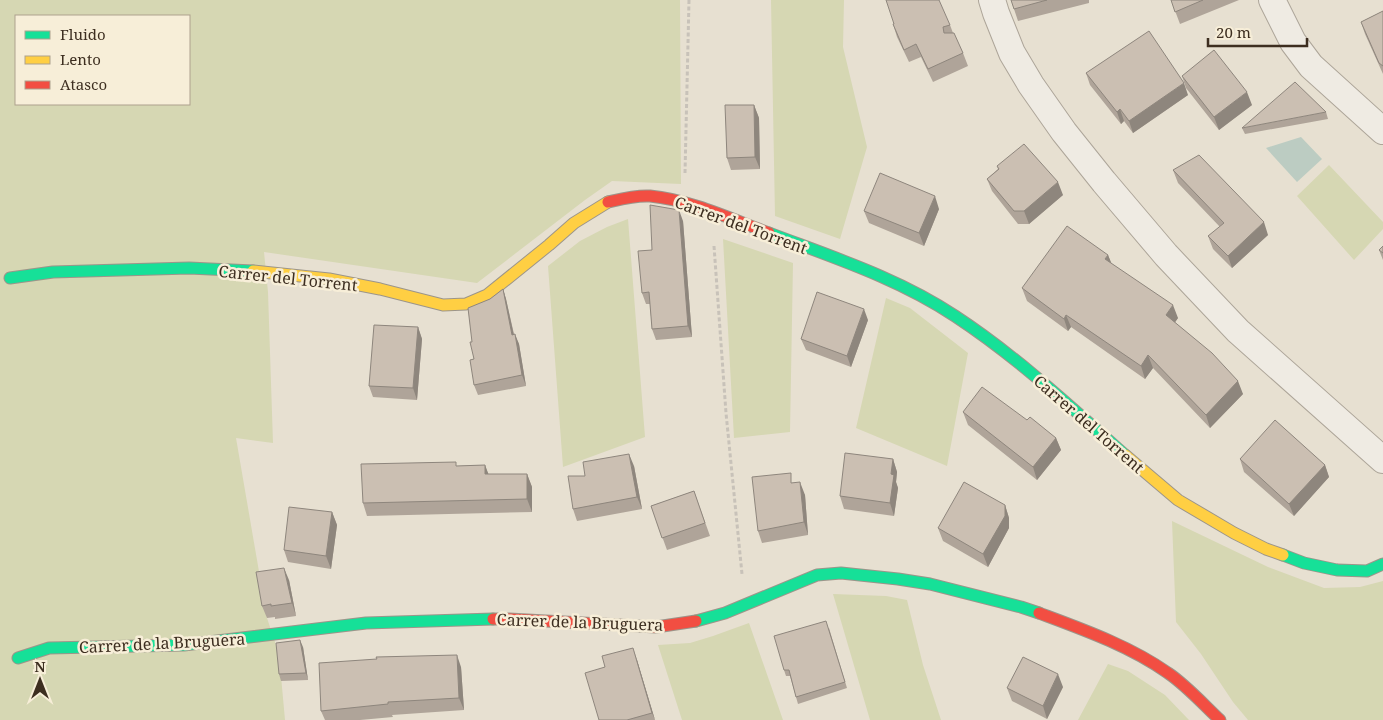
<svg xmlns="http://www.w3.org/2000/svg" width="1383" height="720" viewBox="0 0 1383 720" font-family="'Noto Serif',serif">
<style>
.green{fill:#d6d7b3;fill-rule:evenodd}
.water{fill:#bcccc2}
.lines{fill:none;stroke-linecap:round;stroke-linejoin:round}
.street-casing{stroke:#ada599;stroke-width:28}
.fast-casing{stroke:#9c958a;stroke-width:13}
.slow-casing{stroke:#9c958a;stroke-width:13}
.jam-casing{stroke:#9c958a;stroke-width:13}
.path{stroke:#c8c2b9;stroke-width:3;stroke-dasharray:4 2.5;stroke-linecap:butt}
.street{stroke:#efebe3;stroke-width:26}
.fast{stroke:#16e098;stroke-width:11}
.slow{stroke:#ffcf43;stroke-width:11}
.jam{stroke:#f24e42;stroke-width:11}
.wall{fill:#afa499}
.shaded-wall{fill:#8e867d}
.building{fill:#cbbfb2;stroke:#8e867d}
.labels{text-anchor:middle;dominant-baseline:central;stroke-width:5;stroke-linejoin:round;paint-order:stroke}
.street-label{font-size:16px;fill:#3d2e20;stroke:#f7eed8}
</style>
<rect width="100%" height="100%" fill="#e7e0d1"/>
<path class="green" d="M0,0H680L681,184L612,181L585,200L477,283L264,252L268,292L273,443L236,438L267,618L279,654L285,720H0ZM16,16H189V104H16Z
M771,0H844L843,47L867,147L840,239L775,216Z
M1329,165L1383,222V229L1354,260L1297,196Z
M628,219L645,437L563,467L548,266L580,241L607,227Z
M723,239L793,263L790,432L734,438Z
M886,298L910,308L968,353L947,466L856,428Z
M1172,521L1268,567L1324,588L1360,587L1383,581V720H1248L1233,702L1201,654L1176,622Z
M833,594L886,596L907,600L923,665L941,720H870Z
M749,623L783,720H682L658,645L690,643L713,636Z
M1108,664L1128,671L1165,695L1189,720H1078Z"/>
<path class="water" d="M1301,137L1322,159L1297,182L1266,148Z"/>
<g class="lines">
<defs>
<path id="street" d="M992,0L996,13L1012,53L1031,85L1064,132L1104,182L1166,255L1238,331L1383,460
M1272,0L1293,42L1311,66L1383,131"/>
<path id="fast" d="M769,233C832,257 898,278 955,316C1016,356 1071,407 1125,455
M10,278L53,272L189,268L253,271
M1283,555L1304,563L1337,570L1367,571L1383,564
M696,621L725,613L817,575L841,573L898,579L930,584L1021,607L1039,613
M18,658L49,648L184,645L366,623L493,619"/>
<path id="slow" d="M253,271L329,279L380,289L443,305L466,304L487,295L549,245L574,223L608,202
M1125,455L1178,500L1234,533L1266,549L1283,555"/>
<path id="jam" d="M608,202C621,199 636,195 650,196C691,200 731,219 769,233
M1039,613C1082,629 1130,646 1168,673C1186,685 1204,705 1220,720
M493,619H509L656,627L696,621"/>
</defs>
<use href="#street" class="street-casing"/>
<use href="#fast" class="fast-casing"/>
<use href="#slow" class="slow-casing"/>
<use href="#jam" class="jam-casing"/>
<path class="path" d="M685,173L689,0
M714,246L726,413L742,574"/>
<use href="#street" class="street"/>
<use href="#fast" class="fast"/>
<use href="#slow" class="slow"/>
<use href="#jam" class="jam"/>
</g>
<path class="wall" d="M1011,0H1089V3L1018,21Z
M1171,0H1239L1180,24Z
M1383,11V74L1365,34L1361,22Z
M893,24H894L950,25L953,33L963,53L968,66L933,82L921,57L909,62L897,37Z
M1086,73L1188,95L1133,133L1124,121L1121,124L1090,85Z
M1182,76L1252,105L1219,130L1186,88Z
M754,105L759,118L760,169L731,170L727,158Z
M1326,112L1328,119L1245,134L1242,128Z
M997,166L1063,195L1029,224H1018L992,191L987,179L998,169Z
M1173,170L1268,235L1232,268L1213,249L1208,236L1220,227L1178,183Z
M939,209L924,246L869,223L864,211Z
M683,221L692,337L656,340L652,329L650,304H646L642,293L652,250Z
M1383,246V260L1379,250Z
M1108,255L1111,263L1178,318L1175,322L1243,394L1210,428L1153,368L1145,379L1071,327L1068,331L1027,301L1022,288Z
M503,289L506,299L514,334L519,344L526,386L478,395L474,385V359L472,342L490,299Z
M868,320L851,367L806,350L801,339Z
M418,327L422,339L417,400L373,397L369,386Z
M963,412L1056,438L1061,450L1037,480L968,425Z
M893,459L897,472L896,482L898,488L894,516L844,509L840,496Z
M1240,459L1325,465L1329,477L1294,516L1244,472Z
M485,465L488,474H527L532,487V512L367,516L363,503L457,466Z
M634,466L642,509L577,521L573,509L585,476Z
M794,483L805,495L808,535L762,543L758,531Z
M694,491L710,536L667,550L651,506Z
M1005,505L1009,518V528L988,567L943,541L938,528Z
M332,512L337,525L331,569L288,562L284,550Z
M289,580L296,616L275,619V617L267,618L262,606Z
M829,628L847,688L798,704L790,676H786L784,670Z
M303,647L308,680L281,681L279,674Z
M637,660L655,720H599Z
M461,667L464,710L392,715L393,717L360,720H325L321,711Z
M1063,687L1047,719L1012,701L1007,688Z"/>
<path class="shaded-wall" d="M1184,83L1188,95L1133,133L1129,121Z
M1247,92L1252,105L1219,130L1214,117Z
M754,105L759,118L760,169L755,157Z
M1120,109L1124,121L1121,124L1117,112Z
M1058,182L1063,195L1029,224L1024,211Z
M935,196L939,209L924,246L919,233Z
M679,210L683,221L692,337L688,326Z
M1264,222L1268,235L1232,268L1228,256Z
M1108,255L1113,267L1105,259Z
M503,289L506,299L516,345L512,335Z
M1173,305L1178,318L1171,328L1166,315Z
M864,309L868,320L851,367L847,356Z
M1066,315L1071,327L1068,331L1064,319Z
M418,327L422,339L417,400L413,388Z
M515,334L519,344L526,386L522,375Z
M1148,355L1153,368L1145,379L1141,366Z
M1238,381L1243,394L1210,428L1206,415Z
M1056,438L1061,450L1037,480L1033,467Z
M629,454L634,466L642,509L637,497Z
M893,459L897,472L896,482L898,488L894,516L890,503L891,474Z
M485,465L490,478L485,474Z
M1325,465L1329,477L1294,516L1289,504Z
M527,474L532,487V512L527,499Z
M800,482L805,495L808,535L804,522Z
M1005,505L1009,518V528L988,567L983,554Z
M332,512L337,525L331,569L326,556Z
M284,568L289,580L296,616L292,603Z
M300,640L303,647L308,680L306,673Z
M633,648L637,660L655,720L652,713Z
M457,655L461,667L464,710L459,698Z
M1058,674L1063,687L1047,719L1043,706Z"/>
<path class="building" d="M886,0H939L950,25L943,27L944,33H954L963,53L928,69L916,44L904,50L893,24H894Z
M1011,0H1047L1014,9Z
M1171,0H1203L1175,12Z
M1383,11V66L1379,63L1361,22Z
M1149,31L1184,83L1129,121L1120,109L1117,112L1086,73Z
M1214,50L1247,92L1214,117L1182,76Z
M1295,82L1326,112L1242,128Z
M725,105H754L755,157L727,158Z
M1024,144L1058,182L1024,211H1014L987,179L999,169L997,166Z
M1199,155L1264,222L1228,256L1208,236L1224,223L1173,170Z
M880,173L935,196L919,233L864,211Z
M650,205L679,210L688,326L652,329L649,292L642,293L638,251L652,250Z
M1067,226L1108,255L1105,259L1173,305L1166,315L1212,353L1238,381L1206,415L1148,355L1141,366L1066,315L1064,319L1022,288Z
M1383,246V253L1379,250Z
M503,289L512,335L515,334L522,375L474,385L470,360L474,359L470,342H472L468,308L490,299Z
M817,292L864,309L847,356L801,339Z
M374,325L418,327L413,388L369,386Z
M982,387L1027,420L1030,417L1056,438L1033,467L963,412Z
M1275,420L1325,465L1289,504L1240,459Z
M845,453L893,459L891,474L894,475L890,503L840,496Z
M629,454L637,497L573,509L568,476H585L583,462Z
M456,462V466L485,465V474H527V499L363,503L361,464Z
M791,473V483L800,482L804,522L758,531L752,477Z
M964,482L1005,505V516L983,554L938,528Z
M694,491L705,523L662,538L651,506Z
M289,507L332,512L326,556L284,550Z
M284,568L292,603L271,606V604L262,606L256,572Z
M826,621L845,682L796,697L789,670H784L774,636Z
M300,640L306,673L279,674L276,643Z
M633,648L652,713L627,720H599L585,673L605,667L602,656Z
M457,655L459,698L388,702V704L321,711L319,663L377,659L376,657Z
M1023,657L1058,674L1043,706L1007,688Z"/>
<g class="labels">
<g class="street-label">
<text transform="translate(741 225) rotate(20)">Carrer del Torrent</text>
<text transform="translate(288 278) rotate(6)">Carrer del Torrent</text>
<text transform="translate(1089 424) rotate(41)">Carrer del Torrent</text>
<text transform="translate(580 622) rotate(2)">Carrer de la Bruguera</text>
<text transform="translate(162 643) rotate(-3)">Carrer de la Bruguera</text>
</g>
</g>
<rect x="15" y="15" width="175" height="90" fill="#f7eed8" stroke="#ada18e"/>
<rect x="25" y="31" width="25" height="8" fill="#16e098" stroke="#ada18e"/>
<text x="60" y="40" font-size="15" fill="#3d2e20">Fluido</text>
<rect x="25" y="56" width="25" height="8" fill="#ffcf43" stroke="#ada18e"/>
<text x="60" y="65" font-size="15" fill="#3d2e20">Lento</text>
<rect x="25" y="81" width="25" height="8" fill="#f24e42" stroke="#ada18e"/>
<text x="60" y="90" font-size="15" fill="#3d2e20">Atasco</text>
<g transform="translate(40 680)" stroke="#f7eed8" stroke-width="4" paint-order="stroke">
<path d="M0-4L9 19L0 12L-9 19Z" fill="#3d2e20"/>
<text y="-8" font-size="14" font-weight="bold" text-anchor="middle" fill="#3d2e20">N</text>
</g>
<path d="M1208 38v8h99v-8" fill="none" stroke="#3d2e20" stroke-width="2.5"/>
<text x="1216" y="38" font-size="15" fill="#3d2e20" stroke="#f7eed8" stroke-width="4" paint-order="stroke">20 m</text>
</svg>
